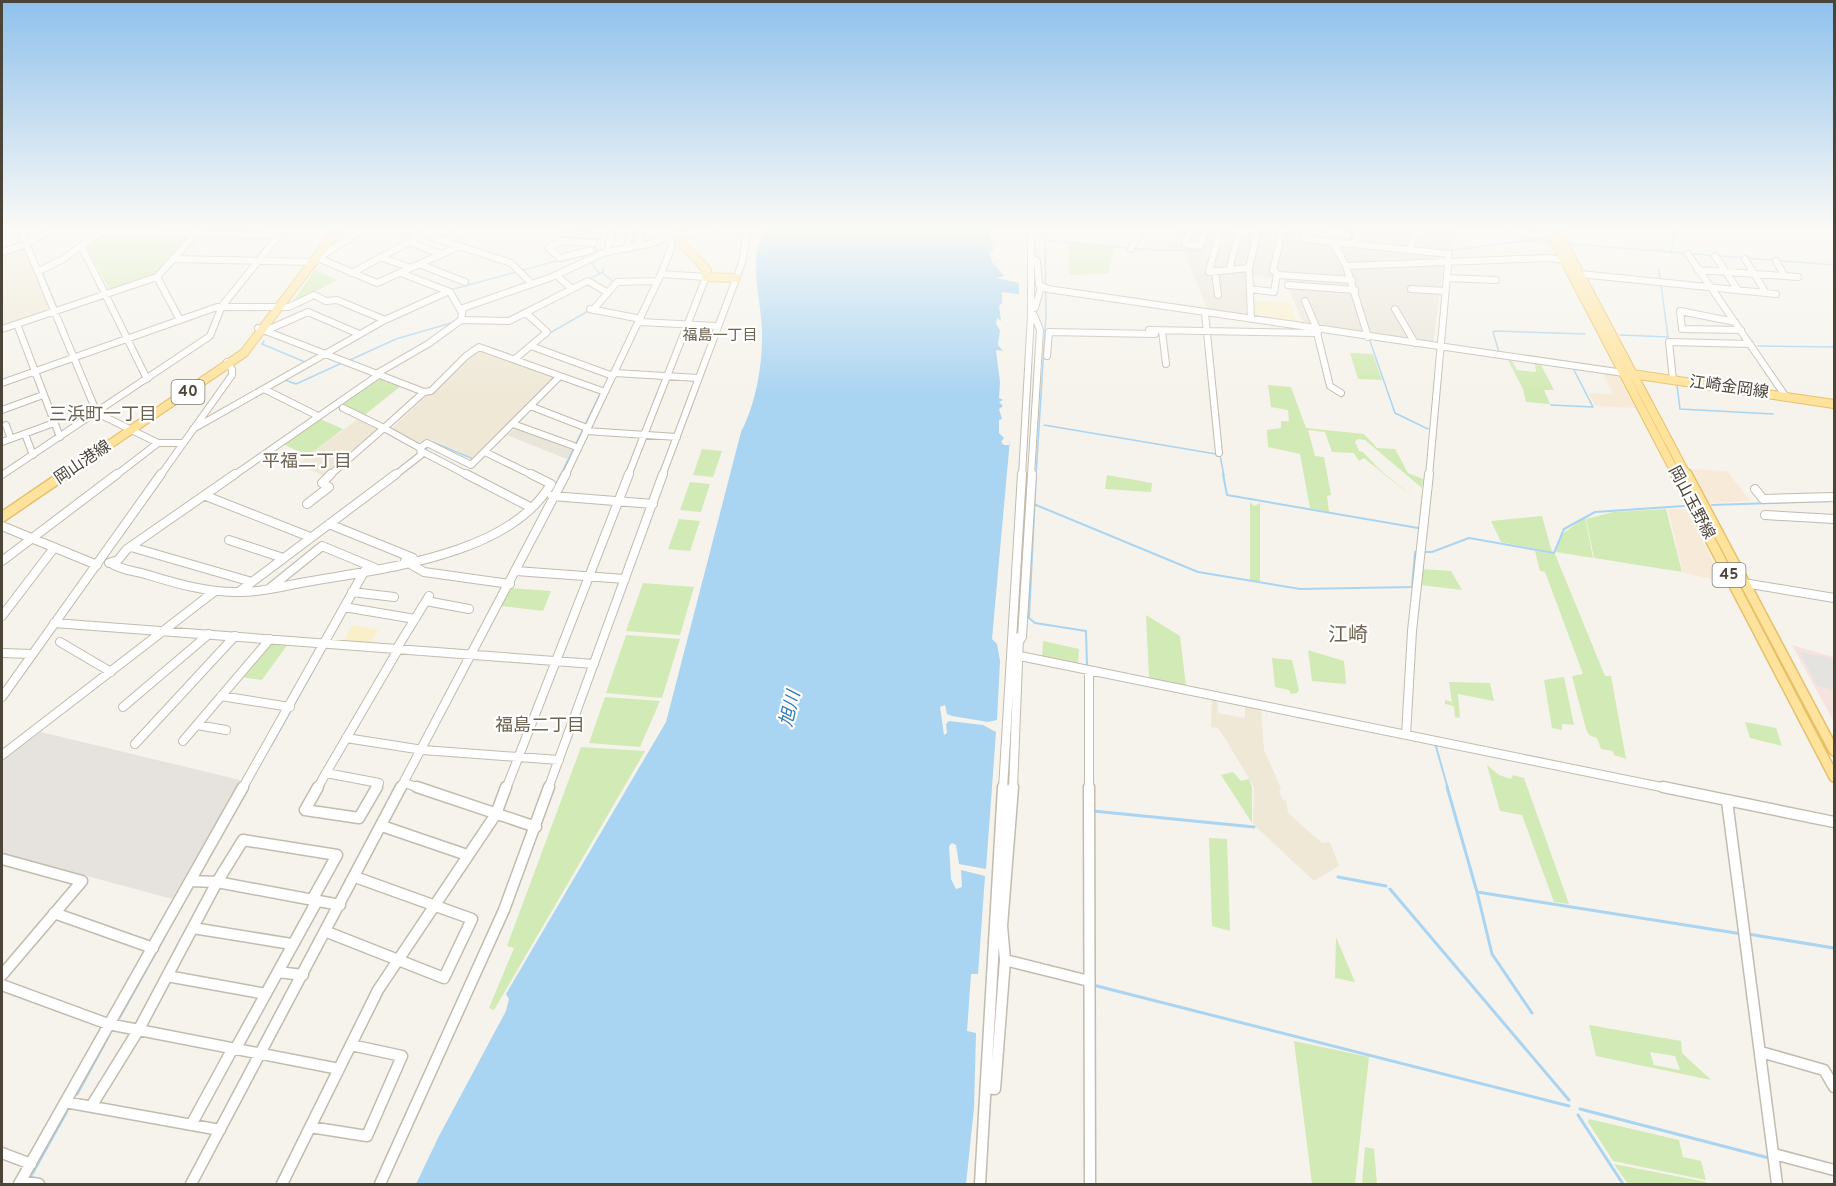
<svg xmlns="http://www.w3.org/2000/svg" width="1836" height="1186" viewBox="0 0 1836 1186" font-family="Overpass,'Noto Sans JP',sans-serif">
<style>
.residential{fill:#eae5da}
.commercial{fill:#f7ead8}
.industrial{fill:#e6e2dd}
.education{fill:#efe8d6}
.medical{fill:#f6e3e0}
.green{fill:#d2eab5;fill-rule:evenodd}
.sand{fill:#f9efc9}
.parking{fill:#e5e3e0}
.water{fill:#a9d4f2}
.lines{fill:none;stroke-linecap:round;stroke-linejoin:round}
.stream-far2{stroke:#a9d4f2;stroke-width:1.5}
.stream-far1{stroke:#a9d4f2;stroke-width:2}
.stream{stroke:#a9d4f2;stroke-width:3}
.minor-far2-casing{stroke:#c2bbae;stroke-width:8}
.minor-far1-casing{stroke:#c2bbae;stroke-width:10}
.minor-casing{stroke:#c2bbae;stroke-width:13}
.major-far1-casing{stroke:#e6c16a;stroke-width:10}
.major-casing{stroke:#e6c16a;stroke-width:12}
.minor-far2{stroke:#fff;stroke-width:6}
.minor-far1{stroke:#fff;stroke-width:8}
.minor{stroke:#fff;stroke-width:10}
.major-far1{stroke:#ffe39c;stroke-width:8}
.major{stroke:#ffe39c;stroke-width:9}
.labels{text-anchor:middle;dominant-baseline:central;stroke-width:4.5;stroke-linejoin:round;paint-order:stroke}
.far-neighbourhood-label{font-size:15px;fill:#6e6250;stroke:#fff}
.shield{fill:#fff;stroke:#817c74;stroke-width:1.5}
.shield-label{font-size:15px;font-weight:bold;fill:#4b4439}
.street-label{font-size:16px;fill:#4b4439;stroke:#fff}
.neighbourhood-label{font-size:18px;fill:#6e6250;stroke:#fff}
.water-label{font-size:18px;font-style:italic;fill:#2e7ab2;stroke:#fff}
.quarter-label{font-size:20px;fill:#6e6250;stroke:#fff}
</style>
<rect width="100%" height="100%" fill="#f6f3ec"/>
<path class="residential" d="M1178,229H1459L1445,256L1433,344L1304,325L1284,279L1246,275V316L1208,311L1183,249L1168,248Z
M516,428L573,448L567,459L507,435Z"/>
<path class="commercial" d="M1603,374L1618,375L1635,408L1595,406L1589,393L1613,394Z
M1692,469L1727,471L1750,501L1710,503Z
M1668,509H1686L1723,581L1683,573Z"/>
<path class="industrial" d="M41,732L240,780L172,899L2,853V761Z"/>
<path class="education" d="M24,247L50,311L2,328V253Z
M479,350L552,378L473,459L433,440L417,443L391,429L468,357Z
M359,418L378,429L377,432L324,476L298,464Z
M1212,697L1217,699L1218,713L1245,718V705L1261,708L1264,750L1281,788L1279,791L1283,800H1286L1288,813L1322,843L1330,842L1339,866L1314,881L1253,824L1254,787L1226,740L1218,728L1211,727Z"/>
<path class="medical" d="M1792,645L1834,657V722Z"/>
<path class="green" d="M101,233L192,235L155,277L110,291L87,246Z
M1069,243L1114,247L1109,273L1069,275Z
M315,270L337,280L291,304Z
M1350,353L1373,354L1382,380L1358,379Z
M1508,360L1512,361L1517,370L1536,372L1535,364L1541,365L1554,390H1544L1550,404L1526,402L1523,389Z
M379,378L401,386L362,417L343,406V401Z
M1268,385L1291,387L1306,428L1364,434L1377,448L1395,449L1408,473L1423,479L1422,488L1365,440L1358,439L1355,442L1359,451L1363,452L1379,469L1420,503L1364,458L1359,461L1354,453L1332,452L1325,432L1308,430L1315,456L1324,457L1331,495L1327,496L1329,512L1310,508L1300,454L1268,447L1267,430L1281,428V421H1289L1288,410L1271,407Z
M318,418L343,429L308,456L283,444Z
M702,449L722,451L713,477L693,475Z
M1107,475L1152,483L1151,492L1105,489Z
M690,482L710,484L701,512L680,510Z
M1250,502L1254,506L1260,503V582L1250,580Z
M1666,509L1682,572L1594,558L1586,519L1613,512Z
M1542,516L1552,552L1501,542L1491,521Z
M1585,517L1593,558L1556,552L1561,535Z
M679,519L700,521L690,551L668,549Z
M1535,551L1555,554L1605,676H1611L1626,759L1614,755L1613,751L1601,749L1597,738L1589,735L1586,729L1572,676L1583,674L1545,572L1540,571Z
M1422,569L1451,571L1462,590L1421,585Z
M643,583L694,587L680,635L626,631Z
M510,588L551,591L543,611L501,606Z
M1146,615L1180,636L1186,686L1149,678Z
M626,635L680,639L662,698L606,693Z
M1043,641L1079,649L1078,664L1075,666L1042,659Z
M273,642L288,644L262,680L241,677L267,645Z
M1308,650L1344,661L1346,684L1312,681Z
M1272,658L1292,660L1299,690L1297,693L1291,694L1289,690L1275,687Z
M1564,677L1574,725L1562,724V730L1552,728L1544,680Z
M1449,682L1490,683L1494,701L1458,694L1460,718L1455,717L1454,706L1445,704V700L1452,702Z
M605,697L660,701L640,747L589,743Z
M1745,722L1776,728L1782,746L1750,738Z
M581,747L645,751L494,1010L489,1008L514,948L507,946Z
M1487,765L1499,775L1511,779L1513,775L1524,778L1569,904L1554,902L1522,815L1500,811Z
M1233,772L1241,781L1249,779L1252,787V823L1221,775Z
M1209,838L1227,839L1230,931L1212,926Z
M1336,937L1355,982L1335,978Z
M1589,1025L1681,1041L1682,1053L1711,1080L1596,1056ZM1650,1052L1675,1056L1680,1070L1654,1065Z
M1294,1041L1369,1057L1355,1184H1312Z
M1589,1119L1679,1140L1683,1157L1701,1161L1706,1180L1613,1161L1588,1122Z
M1365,1147L1374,1149L1377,1184H1362Z
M1614,1164L1706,1182V1184H1628Z"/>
<path class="sand" d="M1252,301L1289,302L1299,325L1266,320V315L1252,313Z
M352,625L378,630L371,643L344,641Z"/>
<path class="parking" d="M1800,652L1834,659V690L1817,686Z"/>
<path class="water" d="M765,229H989L994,251H990L992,262L1004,276L996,278L1019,283V294L1002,292V303L999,306L1001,321L997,318L996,324L1000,330L998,345L1003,351L996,350L1000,382L999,398L1003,400L999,402L1003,406L999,409L1002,419L999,420V433L1004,438L1001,442L1004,445H1009L1010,439L992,639L997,644L1000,661L997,720L988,722L952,716L947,714L945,705L940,707L944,735L947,733L946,724L949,721L983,725L996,732L986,869L959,864L956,845L952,843L949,846L951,879L956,889L962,887L961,870L985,876L978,974H971L967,1031L976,1033L974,1108L966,1184H416L439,1136L506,1011L509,999L506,994L666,722L741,432C756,404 763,363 762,330C761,297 747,260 765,229Z"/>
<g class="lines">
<path class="stream-far2" d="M1302,229L1299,236L1303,237
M1317,239L1321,229
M1045,240L1129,248
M1571,244L1834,265
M595,248L603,229
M1134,249L1202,251
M1446,251L1525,241L1549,242
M1671,252L1676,229
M580,255L592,264
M593,259L592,264L600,274
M1659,269L1660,281
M42,272L57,308
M602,273L614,282
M589,279L603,272V267
M450,290L560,260
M548,334L590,310
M1620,335L1668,337L1661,285
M264,341L262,344L305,362
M1370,341L1395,413L1428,429
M1758,346L1834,347
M1499,352L1493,332L1495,331L1585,334
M350,360L396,339L451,323
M282,379L296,384L342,363
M1677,385L1680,409L1773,414
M1551,405L1593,407L1574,370
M519,413L553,378L551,376
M1044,425L1216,454
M424,451L433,442L473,459
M1220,455L1224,476
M560,476L601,392
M1036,476L1046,315L1045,229"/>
<path class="stream-far1" d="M1036,474L1029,618L1035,623L1086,631L1087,666
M1223,474L1227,495L1418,528
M551,495L561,474
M541,502L550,494
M1036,505L1198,572L1300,589L1412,587L1415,552H1432L1469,538L1554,553L1564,529L1595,512L1684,506
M1712,505L1834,501
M1435,743L1448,789
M271,746L325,649
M247,788L259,766"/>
<path class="stream" d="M1447,787L1477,892L1742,934
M1093,811L1254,827
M1338,877L1386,886
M1390,889L1569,1100
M1477,892L1492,954L1532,1013
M1748,934L1834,948
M1093,985L1569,1106
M119,1018L163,939
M77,1094L109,1035
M1580,1109L1769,1158
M1578,1115L1623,1184
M32,1174L67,1111"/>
<defs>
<path id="minor-far2" d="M20,229L97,413L158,443H183
M406,229L422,235
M1190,229L1185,244L1200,246L1206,229
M1220,229L1209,272L1249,268L1257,232L1236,229
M1283,229L1273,270L1279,275L1352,280
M1323,229L1348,235
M1416,229L1410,250L1449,254L1429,476
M1507,229L1536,236L1551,234
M101,232L278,236
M564,233L598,236
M423,234L511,263L532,284
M678,236L714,229
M1304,239L1410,250
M443,241L469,229
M408,242L442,254
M1333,242L1346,266
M1353,244L1361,229
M638,246L642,230
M82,247L147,379
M626,249L631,230
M1131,249L1141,229
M592,250L560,258L548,248L563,241L594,243
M2,252L27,244L51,229
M606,252L612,234
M1688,254L1786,397
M1715,256L1738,290
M380,257L411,268
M1032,257L1037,261L1039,285L1048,289L1624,373
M318,258L377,283L460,246
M318,258L364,229
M173,259L315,262
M1745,259L1766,293
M1776,261L1784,275
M419,264L465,282
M1249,268L1251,319
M1229,270L1240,229
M1698,270L1798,277
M39,271L63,259L103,230
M1215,271L1218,295
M352,273L433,229
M401,273L450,292L461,311
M661,274L672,246L669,237
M1580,274L1776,294
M556,275L572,289
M157,277L180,320
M1447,278L1496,280
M1288,285L1355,290
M1250,289L1274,292L1277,274
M1411,289L1445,291
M1305,301L1317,329
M1035,308L1041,287
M590,309L641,319
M1395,309L1415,343
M593,310L617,282L658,281
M1205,313L1219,453
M461,320L509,321L588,281L608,293
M640,322L717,326
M1735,322L1680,311L1682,329L1741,330
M17,324L60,437
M258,328L424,392
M2,329L157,277L200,229
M1149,330L1318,333
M265,331L308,312L359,334
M1162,331L1166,364
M1317,333L1330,386L1341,393
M1368,337L1346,266L1547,258L1567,260
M531,346L613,376
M479,347L560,376L471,465L427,443L420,448L384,428L424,392L431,391L466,356Z
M1047,356L1049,332L1155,334
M515,359L547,332L526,313
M615,373L698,378
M376,374L428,344L461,320L463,308L552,277L603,253L653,243L677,232
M560,376L605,392
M1673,380L1669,342L1750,344
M2,383L217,307H289L314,295L326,301L337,300L385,320
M264,389L318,416
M530,406L587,428
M2,410L43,395
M513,424L574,446
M6,425L11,439
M193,429L385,320L447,292
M586,431L677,437
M25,434L33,455
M2,442L54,423
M421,451L469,476
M485,452L534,476
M2,475L210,336L222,306L284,229
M115,476L158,443
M160,476L232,375V369L227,362
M233,476L377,376
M329,476L384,428L343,408
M394,476L421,455L420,448
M565,476L661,274L706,277L628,476
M662,476L742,263L748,229
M1022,476L1031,315V229
M1031,476L1040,330L1034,315"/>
<path id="minor-far1" d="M466,474L530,507
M1755,489L1763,499L1834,497
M206,496L310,537
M552,496L653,504
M307,504L329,487L322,483L331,474
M1765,515L1834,519
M329,524L413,558
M2,526L97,565
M229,540L283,558
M131,547L252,582
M2,561L117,474
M405,561L424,572L510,584
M109,563L118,560L127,549L235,474
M111,563C120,570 135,571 145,574C175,583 204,592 235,592C261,593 286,585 312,581C386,568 509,555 551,484L531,474
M516,571L625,579
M1732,581L1834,598
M270,588L322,546L375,568
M240,591L396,474
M352,592L394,597
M426,601L469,609
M344,607L415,619
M2,616L54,548
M54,623L594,664
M60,642L111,672
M1019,642L1022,637L1032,474
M397,648L429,596
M2,653L32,654
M1020,656L1671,789
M1089,671V789
M221,696L290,707
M2,697L161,474
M123,707L209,634
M197,725L226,730
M1406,735L1412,631L1429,474
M346,738L423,750L559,760
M183,741L270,639
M135,744L235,636
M2,755L215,591
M326,773L379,783L376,789
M326,773L399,648
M405,783L422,789
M242,789L365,570
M317,789L326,773
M400,789L566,474
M506,789L629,474
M548,789L663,474
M1003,789L1022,474
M1013,789L1019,637"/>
<path id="minor" d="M318,787L305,810L359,818L377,787
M417,787L536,827
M1089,787L1090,1184
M1663,787L1834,822
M1727,801L1777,1184
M382,826L467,855
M2,859L82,881L2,975
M190,881L217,882L340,905
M54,913L153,948
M1002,926L1013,787
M193,928L291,944
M327,932L444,978L472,919L355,877
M1005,960L1089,981
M278,972L303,975
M167,976L266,994
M2,985L108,1024L339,1069
M236,1048L317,901
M1761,1052L1824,1070L1834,1087
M986,1088L995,1089L1005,960L1002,926H998
M65,1102L220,1130
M92,1105L139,1029L217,882L243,840L337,855L312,900
M191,1125L233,1048
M310,1127L367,1136L402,1056L351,1045
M2,1153L31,1164
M1774,1154L1834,1170
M21,1181L39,1184
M19,1184L243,787
M191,1184L401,787
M282,1184L378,990L496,814L506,787
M380,1184L504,910L549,787
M980,1184L1003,787"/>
<path id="major-far1" d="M676,229L684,246L707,270L706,277L736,278
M1548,229L1677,476
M1556,229L1687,476
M1632,374L1834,404
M63,476L244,353L338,229"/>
<path id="major" d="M1676,474L1834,777
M1687,474L1834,751
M2,517L65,474"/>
</defs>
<use href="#minor-far2" class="minor-far2-casing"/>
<use href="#minor-far1" class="minor-far1-casing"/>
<use href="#minor" class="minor-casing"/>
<use href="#major-far1" class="major-far1-casing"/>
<use href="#major" class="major-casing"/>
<use href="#minor-far2" class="minor-far2"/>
<use href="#minor-far1" class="minor-far1"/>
<use href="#minor" class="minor"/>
<use href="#major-far1" class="major-far1"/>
<use href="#major" class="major"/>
</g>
<linearGradient id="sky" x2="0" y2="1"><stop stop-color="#8fc1ec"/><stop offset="0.58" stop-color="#fbfaf6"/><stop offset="1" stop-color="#fbfaf6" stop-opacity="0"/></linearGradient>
<rect width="1836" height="395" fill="url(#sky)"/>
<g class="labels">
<g class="far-neighbourhood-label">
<text x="720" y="336">福島一丁目</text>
</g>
<g class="shield">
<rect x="171.5" y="380" width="33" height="24" rx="4.5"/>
<rect x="1712.5" y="563" width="33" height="24" rx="4.5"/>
</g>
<g class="shield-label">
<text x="188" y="392">40</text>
<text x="1729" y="575">45</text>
</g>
<g class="street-label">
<text transform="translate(1729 388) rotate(8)">江崎金岡線</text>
<text transform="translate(83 463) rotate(-34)">岡山港線</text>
<text transform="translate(1691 503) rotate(62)">岡山玉野線</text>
</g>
<g class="neighbourhood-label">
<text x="103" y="415">三浜町一丁目</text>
<text x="307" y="462">平福二丁目</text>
<text x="540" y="726">福島二丁目</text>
</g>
<g class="water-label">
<text transform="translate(791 709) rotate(-77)">旭川</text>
</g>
<g class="quarter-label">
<text x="1348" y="636">江崎</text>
</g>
</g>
<rect width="1836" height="1186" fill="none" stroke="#4b4439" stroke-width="6"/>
</svg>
